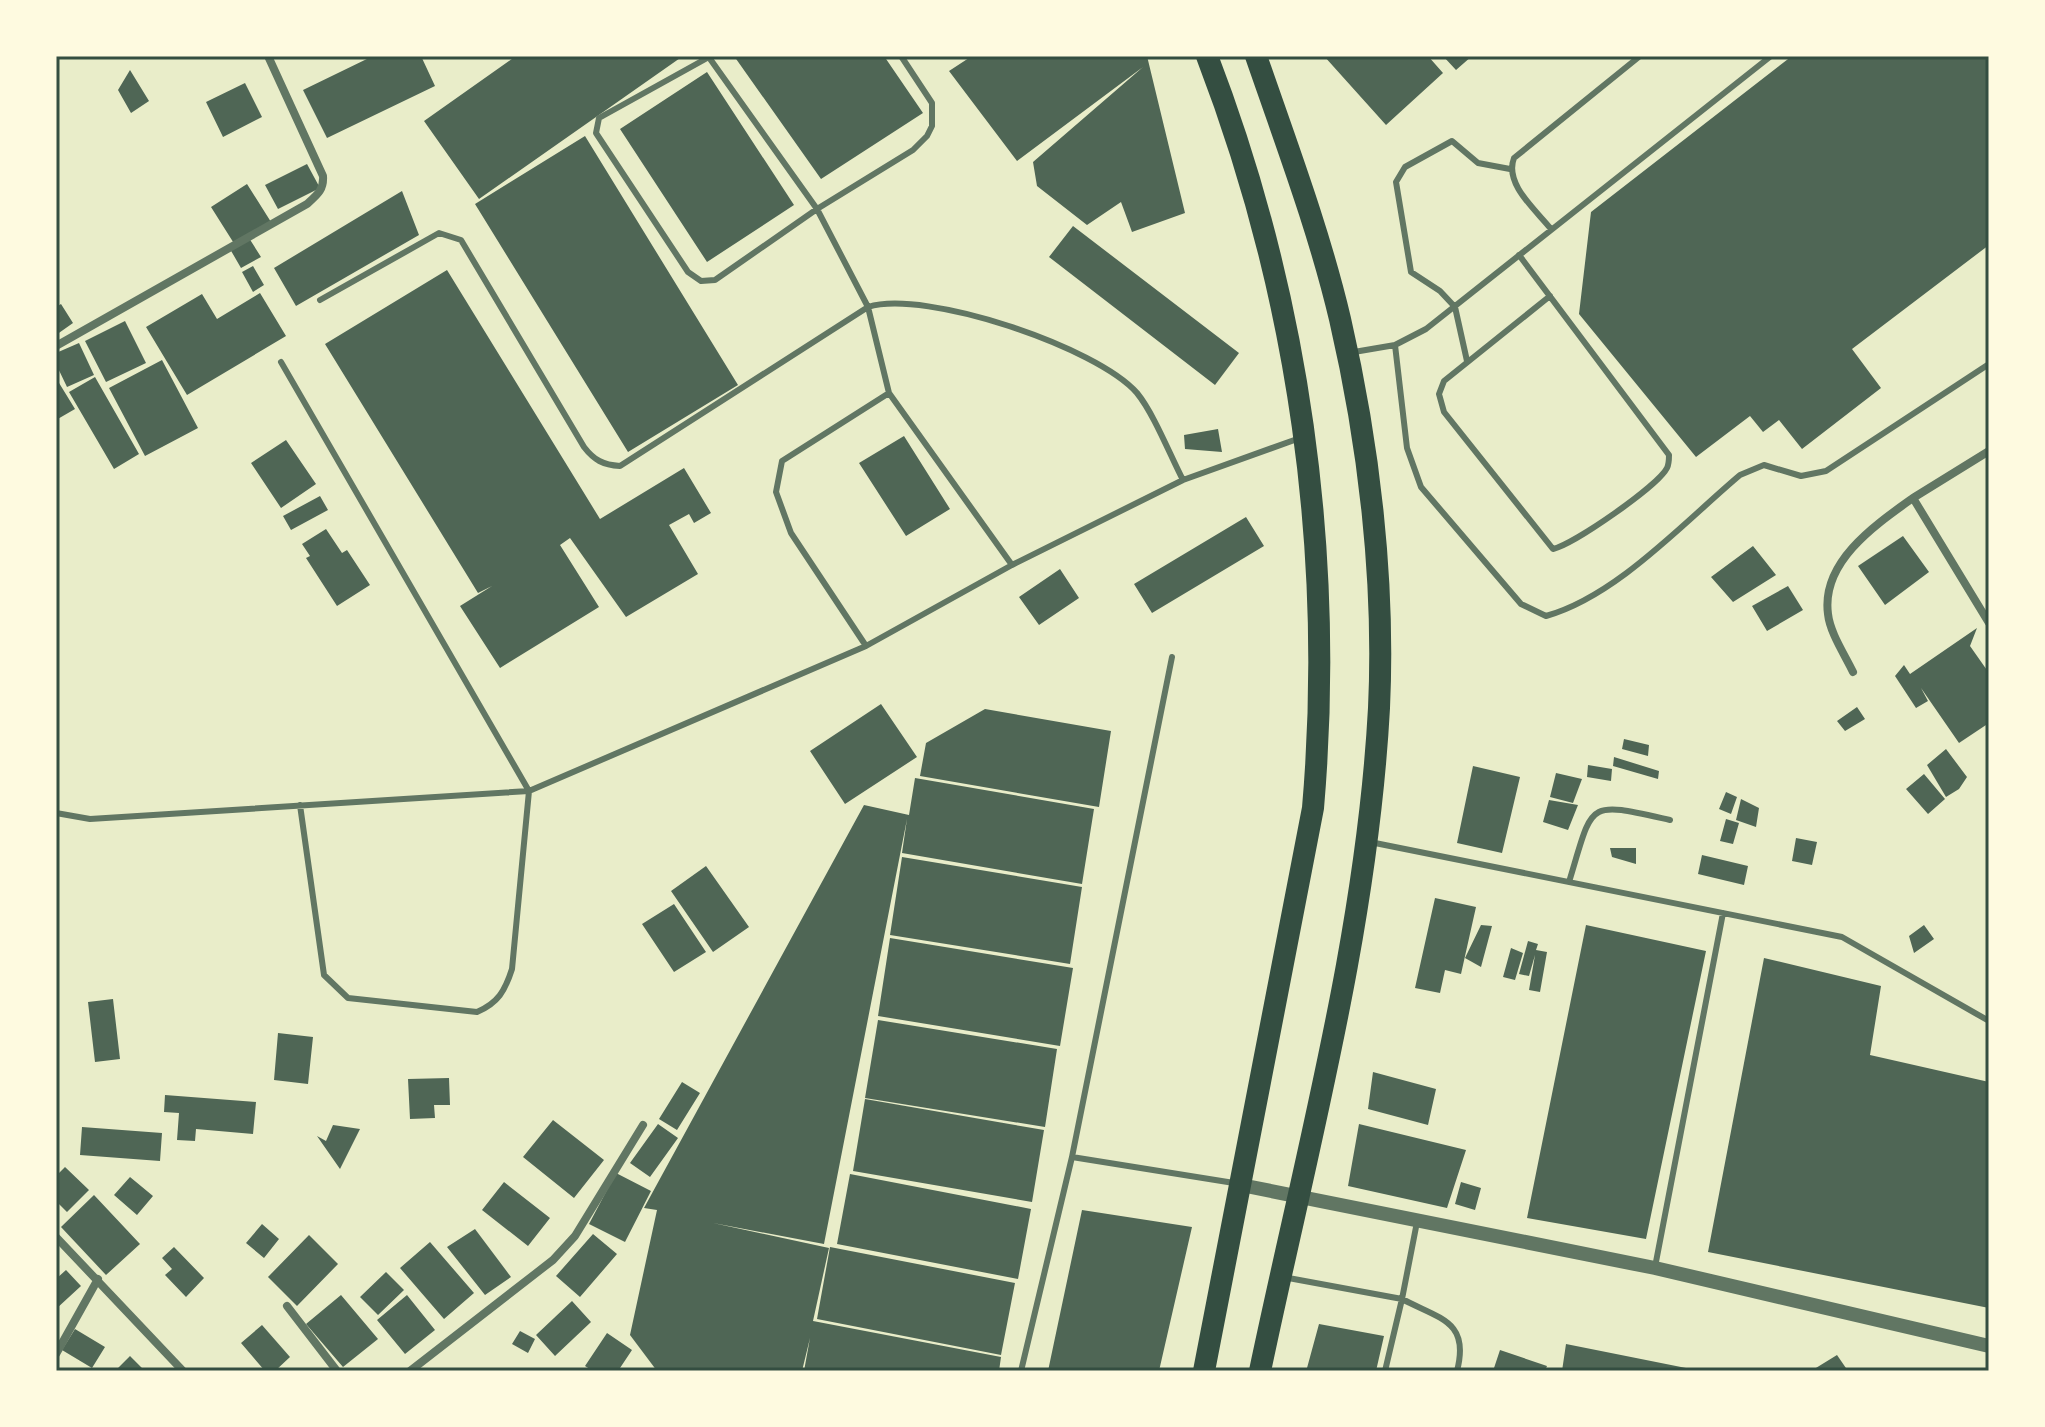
<svg xmlns="http://www.w3.org/2000/svg" width="2045" height="1427" viewBox="0 0 2045 1427" font-family="'Times New Roman',serif">
<style>
.building{fill:#4f6655}
.lines{fill:none;stroke-linecap:round;stroke-linejoin:round}
.service{stroke:#617663;stroke-width:6}
.minor{stroke:#617663;stroke-width:8}
.tertiary{stroke:#617663;stroke-width:14}
.trunk{stroke:#344e41;stroke-width:22}
.neatline{fill:none;stroke:#344e41;stroke-width:3}
</style>
<rect width="100%" height="100%" fill="#e9edc9"/>
<path class="building" d="M373,56H421L435,86L327,138L303,90Z
M516,56H683L479,199L424,121Z
M734,56H884L923,113L821,179Z
M972,56H1147L1185,213L1132,232L1121,202L1087,225L1037,186L1033,162L1143,67L1017,161L949,71Z
M1324,56H1428L1443,73L1386,125Z
M1443,56H1472L1456,70Z
M1792,56H1989V245L1852,349L1881,388L1802,449L1779,420L1763,432L1750,416L1696,457L1579,314L1591,212Z
M130,70L149,101L131,113L118,90Z
M707,72L794,205L707,262L620,129Z
M245,83L262,117L223,137L206,102Z
M585,136L738,385L628,452L475,204Z
M307,164L320,188L278,209L265,185Z
M247,184L271,222L235,245L211,207Z
M402,191L419,235L296,306L274,268Z
M1073,226L1239,353L1215,385L1049,257Z
M249,238L261,257L241,268L230,249Z
M253,266L264,285L253,292L242,272Z
M447,270L600,519L684,468L711,513L694,523L689,514L669,525L698,574L626,617L570,538L560,545L599,607L500,668L460,606L492,586L478,593L325,344Z
M260,293L286,336L187,395L146,327L202,294L217,319Z
M61,304L73,323L56,335V307Z
M125,321L146,363L106,382L85,341Z
M79,343L94,375L67,387L56,364V353Z
M162,360L198,428L145,456L109,388Z
M95,377L139,454L114,469L69,392Z
M56,378L75,409L56,420Z
M1218,429L1222,452L1185,449L1184,435Z
M904,436L950,509L906,536L859,463Z
M286,440L316,484L281,508L251,463Z
M320,496L328,510L291,530L283,516Z
M1246,517L1264,546L1152,613L1134,584Z
M326,529L342,553L347,550L370,585L337,606L306,558L310,556L302,544Z
M1903,536L1929,572L1885,605L1858,566Z
M1753,546L1776,575L1733,602L1711,577Z
M1060,569L1079,598L1039,625L1019,597Z
M1788,586L1803,610L1767,631L1752,606Z
M1977,628L1970,646L1989,673V723L1959,743L1921,688L1928,701L1916,708L1895,676L1904,665L1910,674Z
M881,704L917,757L845,804L810,751Z
M1857,707L1865,719L1845,731L1837,721Z
M985,709L1111,731L1099,807L920,776L926,743Z
M1624,739L1649,745L1648,756L1622,749Z
M1946,749L1967,777L1959,789L1946,797L1927,765Z
M1614,757L1659,771L1658,779L1613,766Z
M1588,765L1612,769L1611,781L1587,777Z
M1473,766L1520,777L1502,853L1457,843Z
M1556,773L1582,779L1573,803L1550,797Z
M1924,774L1945,799L1928,814L1906,789Z
M915,778L1094,809L1082,884L902,853L907,819L824,1244L713,1223L829,1248L813,1321L1001,1357L999,1371H804L810,1338L802,1371H657L630,1335L657,1210L644,1208L864,805L909,815Z
M1726,792L1737,797L1731,814L1719,809Z
M1741,799L1759,808L1756,827L1736,820Z
M1549,800L1578,805L1568,830L1543,822Z
M1726,819L1739,823L1733,844L1720,841Z
M1796,838L1817,842L1812,865L1792,861Z
M1610,848H1636V864L1612,857Z
M1702,855L1748,866L1744,885L1698,874Z
M902,857L1082,887L1070,964L890,935Z
M706,866L749,927L713,952L671,891Z
M1435,898L1476,907L1461,974L1445,970L1440,993L1415,988Z
M674,904L706,952L674,972L642,924Z
M1481,925L1492,926L1481,967L1465,958Z
M1586,925L1706,951L1646,1239L1527,1218Z
M1924,925L1934,939L1914,953L1909,936Z
M890,938L1073,968L1060,1046L878,1016Z
M1528,941L1538,944L1536,950L1547,952L1540,992L1529,990L1535,955L1529,976L1519,974Z
M1511,948L1523,953L1515,980L1503,977Z
M1764,958L1881,986L1870,1055L1989,1082V1308L1708,1252Z
M113,999L120,1059L95,1062L88,1002Z
M878,1020L1057,1049L1045,1127L865,1098Z
M278,1033L313,1037L308,1084L274,1080Z
M1373,1072L1436,1089L1428,1125L1368,1109Z
M449,1078L450,1105H434L435,1118L410,1119L408,1079Z
M682,1082L700,1093L677,1130L659,1119Z
M165,1095L256,1102L253,1134L196,1129L195,1141L177,1140L179,1113L164,1112Z
M865,1099L1044,1130L1032,1202L853,1171Z
M553,1120L604,1160L574,1198L523,1157Z
M658,1124L678,1138L650,1177L630,1163Z
M1359,1124L1466,1150L1447,1208L1348,1186Z
M333,1125L360,1129L340,1169L317,1136L326,1141Z
M82,1127L162,1133L160,1161L80,1155Z
M65,1167L89,1190L67,1212L56,1201V1176Z
M616,1173L651,1191L625,1242L589,1224Z
M850,1174L1031,1209L1018,1279L837,1244Z
M130,1177L153,1196L137,1215L114,1195Z
M504,1182L550,1218L528,1246L482,1210Z
M1461,1182L1481,1188L1475,1210L1455,1204Z
M94,1195L140,1244L106,1275L61,1227Z
M1082,1210L1192,1227L1159,1371H1048Z
M262,1224L279,1239L264,1258L246,1243Z
M475,1229L511,1277L485,1295L447,1247Z
M593,1234L617,1254L580,1297L556,1276Z
M309,1235L338,1264L297,1306L268,1277Z
M430,1242L474,1293L444,1319L400,1268Z
M174,1247L204,1278L186,1297L165,1275L172,1269L162,1258Z
M830,1247L1015,1283L1001,1355L817,1319Z
M66,1270L81,1286L56,1309V1279Z
M386,1272L404,1290L378,1315L360,1297Z
M341,1295L378,1339L343,1367L306,1324Z
M407,1295L435,1330L405,1354L377,1320Z
M572,1301L591,1322L555,1356L536,1335Z
M1319,1324L1384,1336L1376,1371L1307,1368Z
M262,1325L290,1357L275,1371H265L241,1343Z
M75,1329L105,1347L92,1368L62,1350Z
M520,1331L535,1339L528,1353L512,1344Z
M607,1333L632,1350L618,1371H593L585,1366Z
M1566,1344L1696,1370V1371H1562Z
M1500,1350L1547,1366L1545,1371H1493Z
M1837,1355L1848,1371H1811Z
M130,1356L145,1371H115Z"/>
<g class="lines">
<path class="service" d="M708,56L817,209L868,307L889,393L782,461L776,492L791,533L866,646
M709,57L599,118L596,133L688,272L701,281L715,280L817,209L913,150L927,136L932,126V103L901,56
M1551,229C1536,210 1504,184 1514,158L1640,56
M1519,255L1669,455C1669,459 1669,464 1667,468C1658,486 1574,544 1553,549L1444,412L1439,394L1444,381L1550,296
M320,300L439,233L461,240L584,447C594,460 603,465 620,466L868,307C925,289 1097,347 1137,393C1154,414 1170,455 1183,480
M1395,345L1407,448L1421,487L1521,604L1546,616C1617,596 1684,522 1740,475L1764,465L1801,476L1826,471L1989,364
M1354,352L1395,345L1426,329L1771,56
M1467,361L1455,307L1440,291L1411,272L1396,182L1405,167L1452,141L1478,163L1510,169
M281,362L529,791L512,969C505,991 498,1003 477,1012L348,998L324,975L300,805
M889,393L1012,565
M56,813L90,819L529,791L866,646L1012,565L1183,480L1300,438
M1370,842L1842,937L1989,1021
M1569,882C1594,800 1585,801 1670,820
M1072,1157L1234,1183
M1417,1222L1402,1299C1440,1319 1470,1321 1457,1371
M1655,1267L1723,913
M1283,1277L1402,1299L1385,1371
M1021,1371L1072,1157L1172,657"/>
<path class="minor" d="M56,346L307,204C317,195 324,190 323,176L268,56
M1989,451L1913,498L1989,623
M1853,672C1845,655 1830,633 1828,614C1821,562 1875,525 1913,498
M56,1237L183,1371
M287,1306L337,1371
M56,1354L98,1279
M410,1371L553,1260L575,1236L643,1125"/>
<path class="tertiary" d="M1241,1185L1655,1268L1989,1346"/>
<path class="trunk" d="M1256,56C1286,143 1319,230 1340,319C1369,444 1385,580 1379,708C1367,932 1306,1152 1260,1371
M1204,1371L1313,808C1335,553 1299,295 1207,56"/>
</g>
<rect width="2045" height="1427" fill="none" stroke="#fefae0" stroke-width="116"/>
<rect x="58" y="58" width="1929" height="1311" class="neatline"/>
</svg>
